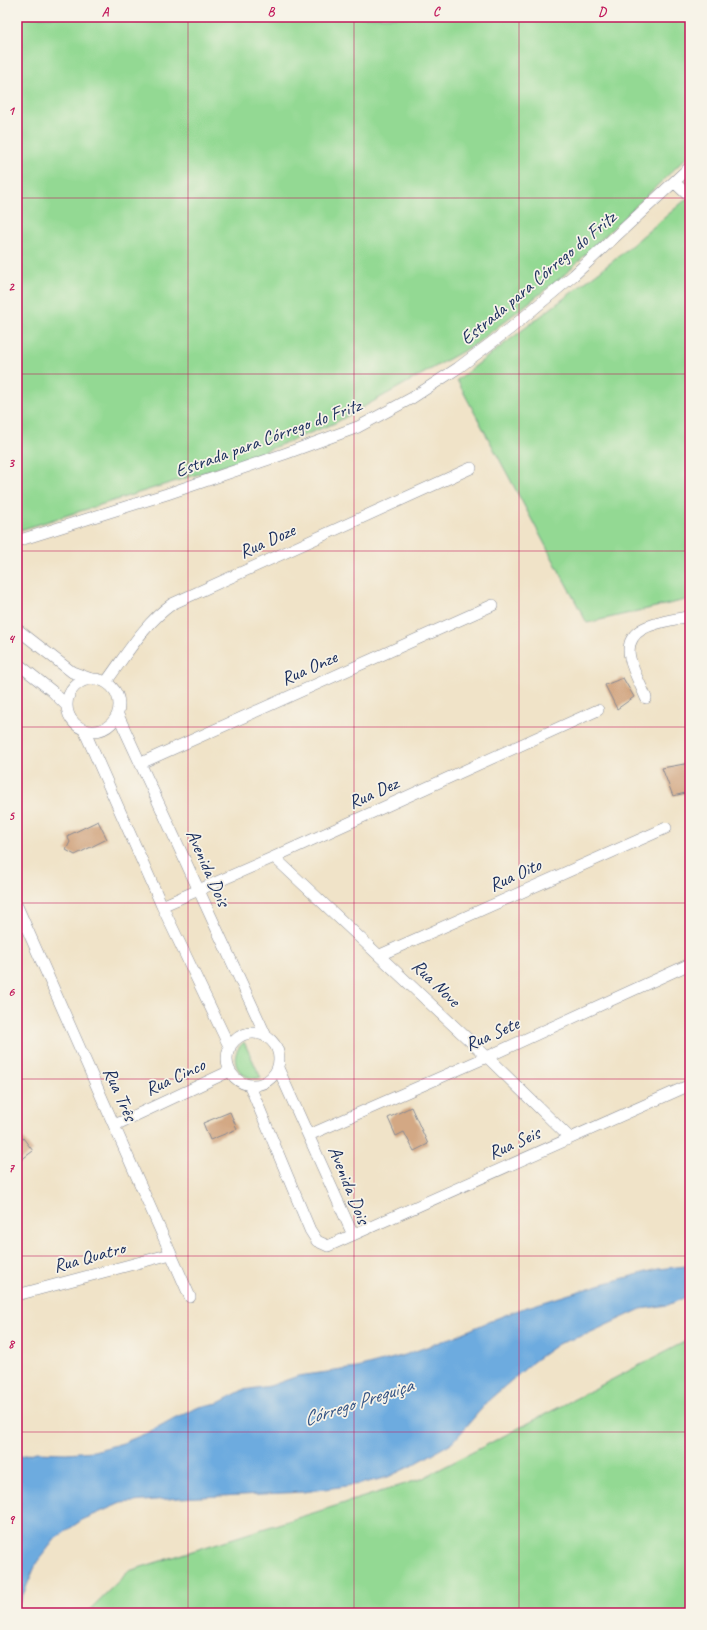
<svg xmlns="http://www.w3.org/2000/svg" width="707" height="1630" viewBox="0 0 707 1630" font-family="Caveat,sans-serif">
<style>
.green{fill:#93d993;stroke:#578478}
.water{fill:#6dabdf;stroke:#446d9e}
.building{fill:#d3a884}
.lines{fill:none;stroke-linecap:round;stroke-linejoin:round}
.street-casing{stroke:#868993;stroke-width:12}
.street{stroke:#fff;stroke-width:11}
.grid{fill:none;stroke:#c2185b;stroke-width:1;stroke-opacity:0.55}
.labels{text-anchor:middle;dominant-baseline:central;stroke-width:3.5;stroke-linejoin:round;paint-order:stroke}
.street-label{font-size:19px;fill:#1b2f5e;stroke:#f7f3e8}
.water-label{font-size:20px;font-style:italic;fill:#345485;stroke:#f7f3e8}
.neatline{fill:none;stroke:#c2185b;stroke-width:1.5}
.grid-label{font-size:13px;text-anchor:middle;font-weight:bold;fill:#c2185b}
</style>
<rect width="100%" height="100%" fill="#f7f3e8"/>
<filter id="ink" filterUnits="userSpaceOnUse"><feTurbulence type="fractalNoise" baseFrequency=".025" numOctaves="2"/><feDisplacementMap in="SourceGraphic" scale="8" xChannelSelector="R" yChannelSelector="G"/><feConvolveMatrix kernelMatrix="1 2 1 2 8 2 1 2 1" color-interpolation-filters="sRGB"/></filter>
<filter id="wash" filterUnits="userSpaceOnUse"><feTurbulence type="fractalNoise" baseFrequency=".012" numOctaves="4" result="noise"/><feDisplacementMap in="SourceGraphic" scale="16" xChannelSelector="R" yChannelSelector="G"/><feGaussianBlur stdDeviation="0.9" result="paint"/><feColorMatrix in="noise" values="0 0 0 0 0 0 0 0 0 0 0 0 0 0 0 0 0 1.4 0 .05"/><feComposite in="paint" operator="in"/></filter>
<g filter="url(#wash)">
<rect width="100%" height="100%" fill="#f0e3c8"/>
<path class="green" d="M17,17H690V154L563,276L474,345L335,423L240,461L17,531Z
M690,196V599L587,623L457,380L613,261Z
M244,1042L261,1078C238,1082 226,1057 244,1042Z
M690,1339V1613H86L129,1571L421,1479Z"/>
<path class="water" d="M686,1266L690,1271V1295L668,1305L641,1309L587,1334L558,1344L534,1361L490,1399L453,1442L413,1465L388,1477L360,1484L304,1492L179,1498L121,1503L82,1520L56,1538L37,1562L17,1609V1457L37,1452L66,1453L94,1451L123,1443L149,1432L174,1418L199,1407L218,1403L243,1390L270,1386L298,1376L357,1368L405,1355L456,1336L495,1319L521,1309L602,1284L658,1269Z"/>
<g id="blocks">
<path class="building" d="M623,678L634,697L617,709L605,685Z
M690,763V792L673,796L662,768Z
M98,821L107,839L75,855L66,850L70,842L67,836Z
M411,1107L428,1144L414,1151L404,1132L396,1136L388,1118Z
M230,1112L237,1129L210,1140L203,1123Z
M23,1138L33,1151L17,1163V1142Z"/>
</g>
</g>
<g filter="url(#ink)">
<use href="#blocks" fill-opacity="0" stroke="#868993" stroke-width="1"/>
<g class="lines">
<defs>
<path id="street" d="M674,182L690,197
M17,541L167,494L287,453L358,427L412,398L458,368L511,328L574,275L690,167
M17,629L72,672L91,679
M17,663L52,691L67,706
M67 705a26 26 0 1 1 52 0a26 26 0 1 1-52 0Z
M106,682C126,655 144,624 172,604L471,468
M646,698C641,685 633,672 630,658C622,623 667,622 690,616
M118,715L266,1036
M84,730L162,906L230,1048
M141,763L493,605
M274,857L487,1057L570,1138
M17,906L190,1297
M162,906L274,857L598,710
M380,955L666,828
M227 1059a26 26 0 1 1 52 0a26 26 0 1 1-52 0Z
M278,1068L353,1235
M250,1086L310,1230L317,1241L328,1246L690,1085
M115,1125L230,1071
M309,1135L487,1057L690,964
M17,1295L171,1254"/>
</defs>
<use href="#street" class="street-casing"/>
<use href="#street" class="street"/>
</g>
</g>
<path class="grid" d="M188,17V1613M354,17V1613M519,17V1613M17,198H690M17,374H690M17,551H690M17,727H690M17,903H690M17,1079H690M17,1256H690M17,1432H690"/>
<g class="labels">
<g class="street-label">
<text transform="translate(538 278) rotate(-40)">Estrada para Córrego do Fritz</text>
<text transform="translate(268 438) rotate(-20)">Estrada para Córrego do Fritz</text>
<text transform="translate(267 541) rotate(-24)">Rua Doze</text>
<text transform="translate(309 668) rotate(-24)">Rua Onze</text>
<text transform="translate(373 793) rotate(-24)">Rua Dez</text>
<text transform="translate(208 868) rotate(66)">Avenida Dois</text>
<text transform="translate(515 875) rotate(-24)">Rua Oito</text>
<text transform="translate(436 983) rotate(44)">Rua Nove</text>
<text transform="translate(492 1034) rotate(-24)">Rua Sete</text>
<text transform="translate(175 1077) rotate(-25)">Rua Cinco</text>
<text transform="translate(120 1094) rotate(66)">Rua Três</text>
<text transform="translate(514 1143) rotate(-24)">Rua Seis</text>
<text transform="translate(349 1185) rotate(68)">Avenida Dois</text>
<text transform="translate(89 1257) rotate(-15)">Rua Quatro</text>
</g>
<g class="water-label">
<text transform="translate(358 1402) rotate(-18)">Córrego Preguiça</text>
</g>
</g>
<rect width="707" height="1630" fill="none" stroke="#f7f3e8" stroke-width="44"/>
<rect x="22" y="22" width="663" height="1586" class="neatline"/>
<g class="grid-label">
<text x="105" y="16">A</text>
<text x="271" y="16">B</text>
<text x="436" y="16">C</text>
<text x="602" y="16">D</text>
<text x="11" y="115">1</text>
<text x="11" y="291">2</text>
<text x="11" y="467">3</text>
<text x="11" y="643">4</text>
<text x="11" y="820">5</text>
<text x="11" y="996">6</text>
<text x="11" y="1172">7</text>
<text x="11" y="1348">8</text>
<text x="11" y="1524">9</text>
</g>
</svg>
